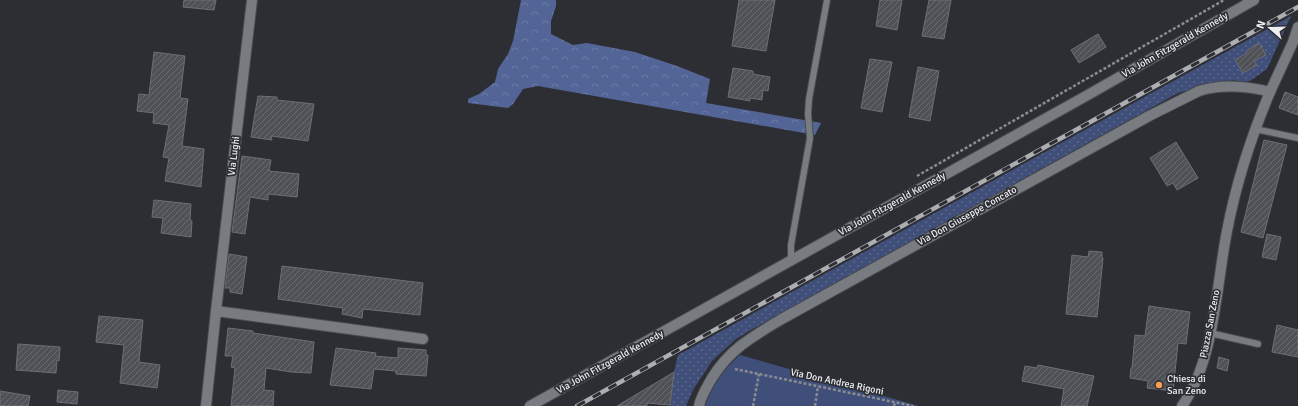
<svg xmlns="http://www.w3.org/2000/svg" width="1298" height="406" viewBox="0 0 1298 406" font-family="Signika,sans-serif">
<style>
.grass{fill:url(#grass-dots)}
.forest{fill:url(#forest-crowns)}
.pitch{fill:#404f79}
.building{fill:url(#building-hatch);stroke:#6d6f75}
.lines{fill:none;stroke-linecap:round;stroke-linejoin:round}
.lane-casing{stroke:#484a4f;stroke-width:8}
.street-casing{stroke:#484a4f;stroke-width:12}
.secondary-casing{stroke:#484a4f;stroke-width:12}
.path{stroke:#8a8c90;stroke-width:2.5;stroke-dasharray:3 2;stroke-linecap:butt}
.lane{stroke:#787b80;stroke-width:6}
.street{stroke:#787b80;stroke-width:10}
.secondary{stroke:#787b80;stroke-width:10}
.rail-casing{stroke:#acaeb2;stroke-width:4.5}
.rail{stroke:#2c2e33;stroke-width:3;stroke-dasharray:9;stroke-linecap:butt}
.poi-dot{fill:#fb9e51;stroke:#2c2e33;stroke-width:1.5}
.labels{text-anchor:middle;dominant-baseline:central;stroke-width:3.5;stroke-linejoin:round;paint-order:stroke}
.street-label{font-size:10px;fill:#edeff2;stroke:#2c2e33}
.poi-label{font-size:10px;fill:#edeff2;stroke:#2c2e33;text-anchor:start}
</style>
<defs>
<pattern id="grass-dots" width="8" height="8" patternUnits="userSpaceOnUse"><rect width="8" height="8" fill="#404f79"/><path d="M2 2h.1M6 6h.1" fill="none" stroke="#5c698c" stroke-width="1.8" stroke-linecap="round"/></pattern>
<pattern id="forest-crowns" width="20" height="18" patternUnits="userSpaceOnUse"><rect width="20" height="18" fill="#536596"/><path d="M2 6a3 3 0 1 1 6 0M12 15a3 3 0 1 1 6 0" fill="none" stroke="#6c7ba5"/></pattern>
<pattern id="building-hatch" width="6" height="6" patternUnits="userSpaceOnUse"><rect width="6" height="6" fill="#4f5157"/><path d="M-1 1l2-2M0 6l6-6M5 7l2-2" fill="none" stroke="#696a70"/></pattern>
</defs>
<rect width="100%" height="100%" fill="#2c2e33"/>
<path class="grass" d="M1291,16L1267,69L1250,81L1246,82L1231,80L1230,83L1205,84L1176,94L749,331L736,339L712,361L693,390L686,406H670L674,372L678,355Z"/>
<path class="forest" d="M521,0H556V6L551,21V34L573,45L587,43L635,52L677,66L710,79L706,103L821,123L815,135L538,86L523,89L513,104L508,108L468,103V99L479,94L495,82L498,69L508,54L513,41Z"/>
<path class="pitch" d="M740,355L919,406H705C712,387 724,368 740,355Z"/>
<path class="building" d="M184,0H216L214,10L183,7Z
M739,0H775L766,51L732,46Z
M880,0H902L897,30L876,26Z
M929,0H951L944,39L922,36Z
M1098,34L1106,47L1079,63L1071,50Z
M1259,43L1266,55L1254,61L1257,65L1243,73L1235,60L1247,53L1246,51Z
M154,52L185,56L180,98L188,99L182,146L204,149L201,187L165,181L169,158L163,157L169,125L153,123L154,113L137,111L139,94L149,95Z
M870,59L892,62L882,112L861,108Z
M918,67L939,71L930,121L909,117Z
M733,68L753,71V74L770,77L768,91L763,90L762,100L750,98V101L728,97Z
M1285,92L1298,97V115L1279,108Z
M258,96L277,97V100L314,104L308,141L271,136L272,140L251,137Z
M1264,140L1287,145L1263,238L1241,232Z
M1176,142L1198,178L1177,190L1173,183L1167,186L1150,158Z
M242,156L271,160L269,171L299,174L297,197L268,194V200L250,197L245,234L232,232Z
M154,200L191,204L190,220L192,221L191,237L161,233L163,218L152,217Z
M1267,234L1281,237L1276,260L1262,257Z
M1089,251L1102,252V258H1103L1097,317L1066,314L1072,255L1088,257Z
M229,254L247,257L242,294L230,292V288H225Z
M282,266L423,283L420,315L363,309L362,318L342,314L343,308L278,299Z
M1149,306L1190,312L1186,344L1178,343L1173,391L1147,388L1148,381L1130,378L1131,368H1132L1135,335L1145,336Z
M99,316L143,320L139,362L160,365L157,388L120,383L124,345L96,342Z
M1277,325L1298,330V357L1272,352Z
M228,328L253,331V333L314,342L311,373L291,372L266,368L264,390L274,391L273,406H231L235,368L231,367L233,356H225Z
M18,344L60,347L59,361L57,360L56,373L16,370Z
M336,348L376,353L375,356L398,358V348L426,350V355H428L426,376L396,374V371L374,369L371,389L330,385Z
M1219,357L1229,360L1227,371L1217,368Z
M1038,365L1094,376L1087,406H1061L1064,389L1022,381L1025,366L1037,368Z
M674,372L670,405L647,403V406H617Z
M58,390L78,392L77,404L57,402Z
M0,391L30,396L28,406H0Z"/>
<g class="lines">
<defs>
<path id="lane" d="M1255,129L1298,138
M791,261V245L810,138L808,114L809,99L827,0
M1210,333L1258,344"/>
<path id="street" d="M216,311L423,339
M206,406L216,311L252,0
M1182,406C1215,360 1216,286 1227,231C1236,184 1251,137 1270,92"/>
<path id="secondary" d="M530,406L1086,96L1254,0
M699,406C701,396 707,387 712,378C730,349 752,337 780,320L1149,116L1199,91C1221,84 1248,86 1270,92L1293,42L1298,27"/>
</defs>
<use href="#lane" class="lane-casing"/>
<use href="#street" class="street-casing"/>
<use href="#secondary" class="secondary-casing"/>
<path class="path" d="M917,176L1224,0
M735,369L913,406
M753,406L759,374
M815,406L818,386
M894,406L895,402"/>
<use href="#lane" class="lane"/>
<use href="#street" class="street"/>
<use href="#secondary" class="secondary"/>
<defs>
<path id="rail" d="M577,406L1298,7"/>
</defs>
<use href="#rail" class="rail-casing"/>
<use href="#rail" class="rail"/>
</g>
<circle class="poi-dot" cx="1159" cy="385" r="4"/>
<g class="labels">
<g class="street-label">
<text transform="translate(1175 45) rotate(-30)">Via John Fitzgerald Kennedy</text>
<text transform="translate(234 156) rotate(-83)">Via Lughi</text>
<text transform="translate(892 204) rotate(-29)">Via John Fitzgerald Kennedy</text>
<text transform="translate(967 216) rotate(-29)">Via Don Giuseppe Concato</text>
<text transform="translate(1210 324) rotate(-79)">Piazza San Zeno</text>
<text transform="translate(610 362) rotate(-29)">Via John Fitzgerald Kennedy</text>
<text transform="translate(837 382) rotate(12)">Via Don Andrea Rigoni</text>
</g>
<g class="poi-label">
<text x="1167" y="379">Chiesa di<tspan x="1167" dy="12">San Zeno</tspan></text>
</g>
</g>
<g transform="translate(1270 28) rotate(290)" stroke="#2c2e33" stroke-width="3" paint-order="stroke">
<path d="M0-3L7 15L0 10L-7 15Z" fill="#edeff2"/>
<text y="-6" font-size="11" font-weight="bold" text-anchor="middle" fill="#edeff2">N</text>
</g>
</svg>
